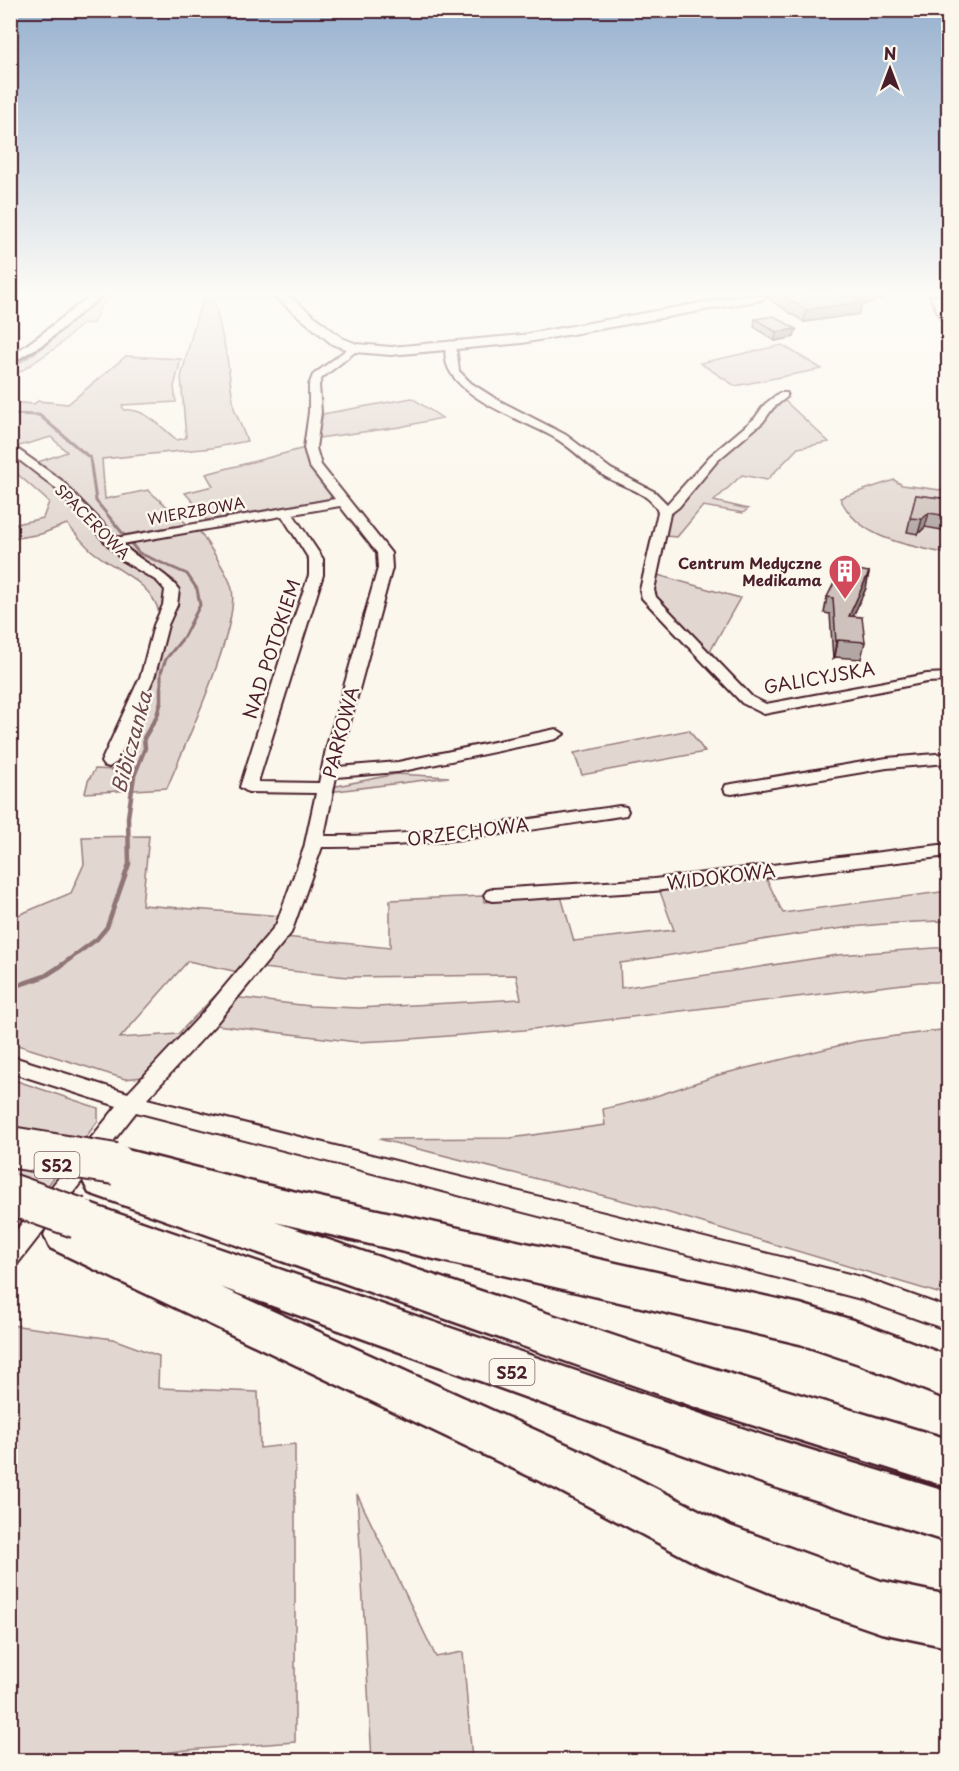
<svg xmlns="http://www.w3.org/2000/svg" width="959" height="1771" viewBox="0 0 959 1771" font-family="'Playpen Sans',sans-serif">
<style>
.green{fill:#e2d7d0;stroke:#967b7e;stroke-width:1.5;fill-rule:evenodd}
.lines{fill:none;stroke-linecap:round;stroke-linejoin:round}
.stream-far2{stroke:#907477;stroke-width:3}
.stream-far1{stroke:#907477;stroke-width:4.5}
.stream{stroke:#907477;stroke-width:5}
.street-casing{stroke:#4a1f2b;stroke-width:4}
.secondary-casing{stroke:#4a1f2b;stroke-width:4}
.highway-casing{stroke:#4a1f2b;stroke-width:5}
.street{fill:#fbf7ec;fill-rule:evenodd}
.secondary{fill:#fbf7ec;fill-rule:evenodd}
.highway{fill:#fbf7ec;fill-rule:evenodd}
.highway-bridge-casing{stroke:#4a1f2b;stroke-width:44;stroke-linecap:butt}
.highway-bridge{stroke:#fbf7ec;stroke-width:40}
.wall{fill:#b2a7a2;stroke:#4a1f2b;stroke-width:1.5}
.shaded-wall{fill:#918884;stroke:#4a1f2b;stroke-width:1.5}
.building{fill:#cfc2bc;stroke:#4a1f2b;stroke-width:1.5}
.labels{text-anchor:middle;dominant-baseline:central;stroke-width:5;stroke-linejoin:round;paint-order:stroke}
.far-street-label{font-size:15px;fill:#4a1f2b;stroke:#fbf7ec}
.far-poi-label{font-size:15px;font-weight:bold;fill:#4a1f2b;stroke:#fbf7ec;text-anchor:end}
.shield{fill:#fbf7ec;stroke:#7f6065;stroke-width:1.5}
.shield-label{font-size:16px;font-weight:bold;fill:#4a1f2b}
.street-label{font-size:18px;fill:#4a1f2b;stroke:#fbf7ec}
.water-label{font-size:20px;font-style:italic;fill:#6d4a51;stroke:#fbf7ec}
</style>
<rect width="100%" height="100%" fill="#fbf7ec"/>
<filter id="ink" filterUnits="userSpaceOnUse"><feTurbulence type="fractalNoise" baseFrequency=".0167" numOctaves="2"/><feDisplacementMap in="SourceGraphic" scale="12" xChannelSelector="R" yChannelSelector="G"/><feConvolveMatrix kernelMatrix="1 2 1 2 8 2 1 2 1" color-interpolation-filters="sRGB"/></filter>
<g filter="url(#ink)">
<path class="green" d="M101,296H114L101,306L93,323L82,324L57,347L11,378L10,364L45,341Z
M205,296H272L275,299H214L227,357L234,408L247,441L212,448L102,459L105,499L148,490L187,524L118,536L76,494L38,462L67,452L51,437L16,447L11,442L10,402L34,404L38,401L68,404L126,356L181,359L174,387L176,402L122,405L124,410C145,408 161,427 177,440L186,438L181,377L197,315Z
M782,345L822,369L735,386L700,363Z
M412,398L442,418L400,427L318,438L323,414Z
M784,400L829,442L798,448L767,480L742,475L714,501L748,509L743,513L703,506L677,537L665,536L671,512L690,495L689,494L710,469Z
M305,448L311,468L332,495L329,499L206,520L203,513L185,493L213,486L206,474Z
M10,451L52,483L73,504L111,550L167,586L169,596L159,613C153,583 114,569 92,551C83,543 75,533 67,524L41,534L11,539V525L43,518L49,502L14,471H11Z
M894,480L902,485L948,491V554C909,545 859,540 840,498Z
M199,530C209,547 224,566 231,585C244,620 182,751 167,788L85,793L88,781L95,769L116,770L134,716L146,694L179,592L174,580L121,548V543Z
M654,574L740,598L708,655L652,598Z
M689,730L705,752L582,775L574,753Z
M396,774L449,777L328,792L332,787Z
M149,836L142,905L281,916L276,928L151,1076L125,1079L11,1043V918L71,893L84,864L82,837ZM188,961L238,972L178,1034L120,1038Z
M764,874L783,913L948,891V921C838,922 729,947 620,963L621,988L838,955L948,947V982H920L524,1030L398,1040L357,1042L207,1024L232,997L310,1006L359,1008L521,999L516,975L348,977L261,968L285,937L390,948V900L483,896L484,902L561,896L574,941L674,930L658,886Z
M941,1014H948V1296L656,1209L379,1139L511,1138L605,1125L603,1109L653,1097L722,1074L858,1041L941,1030Z
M11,1079L98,1108V1121L11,1233Z
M11,1325L113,1339L159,1356L158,1388L258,1392L260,1448L295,1444V1742L187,1750L106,1760H11Z
M357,1494L436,1657L463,1652L472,1760H372Z"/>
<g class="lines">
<path class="stream-far2" d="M10,368L47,344L75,317L106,296
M10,414L39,415L90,458L96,501L139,553L187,574L197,589L200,605L183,638L166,659L161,672V688"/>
<path class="stream-far1" d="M59,967L97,939L107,927L129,864L128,817L134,776L145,748L144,738L157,716L161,701V687"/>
<path class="stream" d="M10,988L45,976L62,965"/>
<defs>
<path id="street" d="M90,296H101L45,343L10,364V356C39,338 63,316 90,296Z
M447,344L456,346L459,371L471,383L496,399L566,435L611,469L655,492L667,504L710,456L755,418L765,404L779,393H787V397L773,408L763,422L718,460L679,507L670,514L654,590L656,597L752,697L766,704L927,674L948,673V681L927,682L764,714L742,703L642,598L640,590L658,512C650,492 623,487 606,477C588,466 574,449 555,438C524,419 432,392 447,344Z
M351,346L360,348L322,378L319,385L321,412L316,448L321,465L391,553L392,568L338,767L398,762L556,729L564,734L556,739L398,772L336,777L324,836C424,837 521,820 620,806L626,807L628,811L626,815L620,816C519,832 424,848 322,847L291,933L214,1026L147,1099L861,1277L948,1308V1330L861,1299L136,1112L18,1263L10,1266V1238L117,1106L10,1072V1056L128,1093L200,1016L276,925L304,848L316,793L248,792L240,787L284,647L309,575V559L282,516L122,544C140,562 164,569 179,590L177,605L168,625L155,675L117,762L109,767L103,765L101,762L141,675L154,625L163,605L165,590L157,581L123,561L53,486L10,453V444L61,480L116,538L335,499L309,466L304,448L309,412V385L313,375ZM340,506L377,553L378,568L326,749L319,783L258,782L323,575V559L293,514Z
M948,753V763L887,768L732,794L726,793L724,789L726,785L732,784L887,758Z
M948,844V856L654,891L493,901L487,899L484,895L487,891L493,889L654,879Z"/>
<path id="secondary" d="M274,296H289L342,338L357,344L391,347L522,335L740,296H768L761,300L522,343L391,355L355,352L332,344Z
M930,296H944L948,306V323L941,319Z"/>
<path id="highway" d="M115,1147L265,1185L800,1304L862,1323L948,1356V1399L859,1364L800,1344L275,1222L698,1364L948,1439V1487L698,1408L89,1193L83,1181L89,1169L96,1166L95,1164L101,1152Z
M78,1200L765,1436L948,1492V1542L765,1484L220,1287L590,1455L730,1526L881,1581L948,1595V1647L881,1633L811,1609L698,1564L556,1489L50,1248L44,1235L50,1222L58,1219L63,1205Z"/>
</defs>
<use href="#street" class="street-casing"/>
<use href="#secondary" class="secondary-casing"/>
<use href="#highway" class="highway-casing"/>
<use href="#street" class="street"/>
<use href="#secondary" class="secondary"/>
<use href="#highway" class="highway"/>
<defs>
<path id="highway-bridge" d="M10,1147L115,1164
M10,1194L78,1218"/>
</defs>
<use href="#highway-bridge" class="highway-bridge-casing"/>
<use href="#highway-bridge" class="highway-bridge"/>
</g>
<path class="wall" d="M771,296H890L861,306L859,314L804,322L770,300Z
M755,319L796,329L794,337L775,341L754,327Z
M916,495L948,499V531L925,527L918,534L907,532Z
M869,572L866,588L853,616L865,642L861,659L835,657L833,659L830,614L824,613L827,597Z"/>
<path class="shaded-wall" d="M859,296H890L861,306L859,314L804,322L806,310Z
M796,329L794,337L775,341L776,332Z
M929,513L925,527L918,534L922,519Z
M869,572L866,588L846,632L849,616Z
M838,640L835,657L833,659L836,642Z"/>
<path class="building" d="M784,296H859L855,297L862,302L806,310Z
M774,316L796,329L776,332L755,319Z
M916,495L948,499V516L929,513L922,519L910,518Z
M842,567L869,572L849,616L862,617L865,642L838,640L836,642L833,598L827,597Z"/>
</g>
<linearGradient id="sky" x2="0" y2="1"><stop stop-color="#97b1cf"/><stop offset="0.54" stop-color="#fdfbf6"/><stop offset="1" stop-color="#fdfbf6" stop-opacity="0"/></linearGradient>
<rect width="959" height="544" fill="url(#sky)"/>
<defs>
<symbol id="building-pin" viewBox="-11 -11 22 30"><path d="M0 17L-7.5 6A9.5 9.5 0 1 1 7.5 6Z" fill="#d1495b" stroke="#fbf7ec"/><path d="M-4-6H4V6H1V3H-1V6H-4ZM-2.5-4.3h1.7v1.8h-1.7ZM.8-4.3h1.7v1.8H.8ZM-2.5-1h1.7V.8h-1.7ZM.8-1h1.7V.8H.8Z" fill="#fff"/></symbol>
</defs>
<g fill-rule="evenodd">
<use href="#building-pin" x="826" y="552" width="38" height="52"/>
</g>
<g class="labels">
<g class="far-street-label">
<text transform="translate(196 510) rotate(-10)">WIERZBOWA</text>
<text transform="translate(93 521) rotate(45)">SPACEROWA</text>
</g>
<g class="far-poi-label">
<text x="822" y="562">Centrum Medyczne<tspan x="822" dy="17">Medikama</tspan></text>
</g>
<g class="shield">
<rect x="34.5" y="1152" width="45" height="26" rx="4.5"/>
<rect x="489.5" y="1359" width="45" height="26" rx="4.5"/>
</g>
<g class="shield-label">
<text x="57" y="1165">S52</text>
<text x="512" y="1372">S52</text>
</g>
<g class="street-label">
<text transform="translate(271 649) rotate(-72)">NAD POTOKIEM</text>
<text transform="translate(819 677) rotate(-10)">GALICYJSKA</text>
<text transform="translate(340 732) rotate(-75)">PARKOWA</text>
<text transform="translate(468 831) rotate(-7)">ORZECHOWA</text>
<text transform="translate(721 876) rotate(-7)">WIDOKOWA</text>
</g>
<g class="water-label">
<text transform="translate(131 742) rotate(-75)">Bibiczanka</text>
</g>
</g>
<rect width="959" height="1771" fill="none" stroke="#fbf7ec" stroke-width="36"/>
<rect x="18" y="18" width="923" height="1735" fill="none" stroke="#4a1f2b" stroke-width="2" filter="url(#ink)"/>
<g transform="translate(890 69)" stroke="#fbf7ec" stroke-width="4.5" paint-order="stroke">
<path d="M0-4.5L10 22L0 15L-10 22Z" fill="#4a1f2b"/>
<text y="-9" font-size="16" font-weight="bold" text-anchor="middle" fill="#4a1f2b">N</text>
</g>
</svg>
